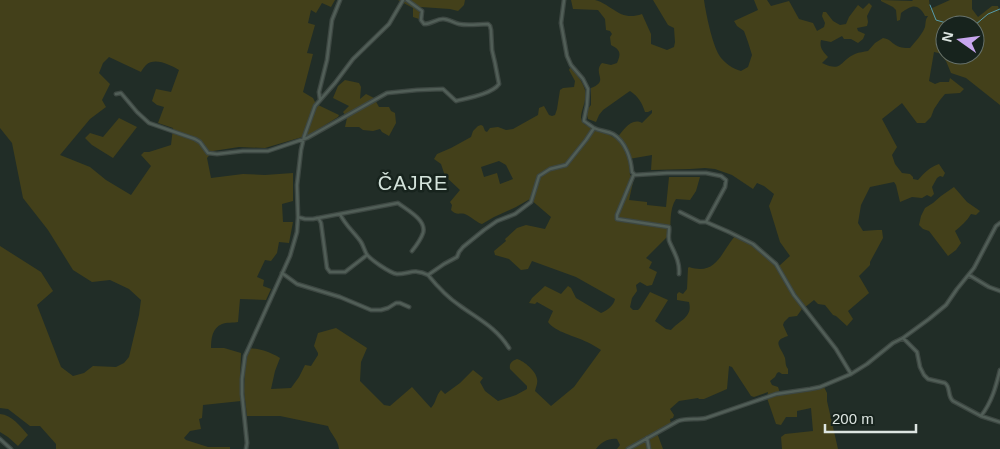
<svg xmlns="http://www.w3.org/2000/svg" width="1000" height="449" viewBox="0 0 1000 449" font-family="Helvetica,sans-serif">
<style>
.green{fill:#43401a;fill-rule:evenodd}
.lines{fill:none;stroke-linecap:round;stroke-linejoin:round}
.stream{stroke:#579dad;stroke-width:1}
.street-casing{stroke:#3d4742;stroke-width:5}
.street{stroke:#515e57;stroke-width:2.5}
.labels{text-anchor:middle;dominant-baseline:central;stroke-width:5;stroke-linejoin:round;paint-order:stroke}
.quarter-label{font-size:20px;letter-spacing:1px;fill:#d4e3db;stroke:#17231d}
</style>
<rect width="100%" height="100%" fill="#212d27"/>
<path class="green" d="M0,0H335L331,7L322,3L316,13L311,10L308,23L315,25L307,53L313,54L303,92L313,98L316,104L339,115L338,117L309,135L265,148L239,147L213,151L207,158L211,178L243,174L265,175L293,173V201L282,204L283,222H293L289,243L279,242L277,253L271,261L265,260L257,277L264,280L263,286L271,289L266,300L240,299L238,322C234,323 226,322 222,324C212,328 211,339 211,348H224L241,353L240,379L241,401L203,405L202,418L199,419L201,429L190,431L184,438L186,440L208,447H230V449H56V444L40,426H30L8,409L0,408V246L41,272L53,291L37,305L61,367L73,376L84,373L93,366L116,367L124,363L129,357L139,315L141,300L129,289L110,280L92,282L73,270L48,230L23,198L12,143L0,128ZM109,57L141,72C142,70 144,67 146,65C155,57 170,65 179,70L171,92L156,89L152,101L157,105L164,107L158,123L173,128L171,145L149,152H144L141,155L151,166L131,195L106,180L90,167L60,155L90,119L106,107L102,100L110,84L99,73L103,63Z
M398,0H465L464,5L458,11L450,9L421,7L419,19L413,17V8Z
M571,0C578,0 588,0 595,0C613,5 620,22 642,14L651,34V44L667,50L674,47L675,42L674,28L668,25L653,0H704C706,14 712,43 719,55C724,63 733,69 741,71L748,67L752,55L748,42L744,31L737,26L734,21L758,10L754,0H767L771,6L789,1L799,19L813,23L817,31L824,27L825,23L822,16L823,12H826L833,21L840,25L846,24L849,17L858,5L863,9L869,3L872,6L867,16L868,22L867,26L857,28L858,31L865,34L863,39L858,43L851,39H844L842,36L831,42L821,40C819,47 823,52 828,57L822,63C843,73 839,61 855,54C859,52 864,52 868,51L875,43L883,38C889,39 890,41 894,44C899,48 904,48 910,48C915,42 922,35 925,27C926,22 925,20 928,16H925C918,3 912,5 901,13L900,20L897,21L896,10L893,7L881,1V0L912,1L913,0H929L930,9L950,0H972V9L978,17L992,6H998L1000,13V105L966,78L951,73L946,61L939,53L934,52L929,81L935,84L940,82H949L950,78L964,89L960,93L945,94L940,100L934,109L931,117L925,123H917L902,103L882,119L897,147L892,155L895,164L902,173L910,174L913,177V179L918,180C925,172 930,167 939,164L945,173L943,177L940,176L937,178L932,187L934,194L931,197L927,195L922,198L912,197L900,202L896,185L894,182L870,187L861,205L858,223L863,231L877,230H882L883,238L870,262V265L859,276L869,293L848,311L853,319L847,326L836,316L833,315L825,305L818,304L814,300L804,308L779,266L790,256L780,242L769,206L774,194L764,186L757,183L753,189L732,175L715,169L705,168L690,169L651,170L652,155L629,159L630,175L634,178L629,200L647,202V205L666,207L669,177H700L696,191L690,200L676,199C669,209 671,225 670,237H667L646,258L652,262L649,268L657,272L652,285L647,286L640,282L636,285L637,291L632,298L630,307L633,310H638L640,308L650,292L668,300L655,321L666,329L671,330C680,320 693,317 689,302L677,300V294L679,292L683,294L687,289L688,268L689,267C717,276 721,252 735,236L746,241L765,256L777,268L802,309L797,316L789,317L784,322L783,325L788,336C771,341 781,347 785,358C786,363 785,365 788,369V374H782L779,372L777,373L775,377L770,381L772,385L778,387L780,393L810,391L824,387L827,393V401L838,449H782L781,437L785,434L813,431L811,408L797,411V417H786L781,425L776,424L767,398L768,392L754,397L751,396L732,367L729,366L727,389L704,399H699L698,398L679,401L670,409L674,415L673,418L670,419L671,424L657,433L663,449H617L620,445L617,439C609,438 601,442 596,449H339C338,439 331,435 328,426L280,416H247L244,391L245,370L248,348C261,349 268,351 280,358L275,371L271,389L291,388L299,377L305,365L311,366L318,355V353L314,346L318,333L336,328L367,348L361,362L360,381L384,405L390,406L412,387L431,408C437,401 435,397 441,390L445,394L460,383L473,370L483,378L480,382L485,391L498,401L516,395L527,389V386L510,369C509,363 512,361 517,359C524,361 536,371 537,379C538,383 536,387 535,391L551,406L574,387L601,350C596,347 592,344 587,342C575,336 555,332 548,322L553,311L537,302L535,304L529,303L532,298L545,286L561,294L568,286L571,288L576,298L601,313C607,311 614,305 615,299L576,277L532,261L528,269L521,270L509,259L495,255L494,251L506,241L505,239L517,228L526,225L545,229L551,217L530,199L516,207L494,217L482,224C476,222 473,218 467,215C460,211 458,217 451,210L452,205L450,202L460,190L445,176L441,164L434,159L437,154L451,148L471,137L473,131L478,126L481,125L483,126L485,131L487,132L490,128L498,127L506,130L513,129L538,115L539,108L544,106L549,115L552,116L555,115L557,109L560,90L563,88L574,87L575,81L569,70L571,66C576,74 583,82 585,90C588,101 578,115 582,121C585,127 591,126 595,127C598,128 600,130 602,131C607,134 612,136 616,139C623,131 631,117 642,123L652,113V110L648,112H645C642,103 639,97 630,91L627,93L603,110L599,115L596,122L588,119L586,111L591,105V88C610,81 592,73 602,63L611,65L617,63C621,54 621,50 611,45L610,37L612,34L610,31L606,30L605,19L598,10L573,9ZM945,25H975V55H945ZM499,161L506,165L513,179L500,184L497,173L484,177L481,167Z
M345,80L359,83L361,87L360,99L366,94L374,98L379,107H389L391,111L395,113L396,123L389,136L382,132L380,129L373,131L363,130L359,127H345L347,118L343,112L349,106L333,98L338,86Z
M119,118L137,127L113,158L92,145L85,138L90,133L103,137Z
M954,187L967,202L980,211L976,215L971,214C967,221 961,226 955,231L961,243L956,250L948,256L929,231L923,229L919,225L921,216L925,208L933,203L941,196Z
M0,414C12,415 20,426 28,435L18,446L8,437L0,432Z"/>
<g class="lines">
<path class="stream" d="M930,5L936,20L953,25
M975,25L988,14L1000,9"/>
<defs>
<path id="street" d="M564,0L561,23L567,56L571,65L583,79L588,89L587,105L584,120V121C587,123 591,126 594,128C600,131 607,131 613,134C626,142 631,159 632,172L635,175L667,173H706L721,176L726,180L725,187L706,222L729,232L753,244L776,264L794,295L836,349L851,374L867,364L893,343L903,338L929,319L946,305L957,289L974,268L996,226L1000,223
M116,94L121,93L137,112L149,123L195,139L200,142L208,153L217,154L243,151H268L307,138L387,93L417,90L443,89L456,101C468,98 492,94 499,84L495,63L492,50L491,30L490,26L488,24C478,24 469,26 459,24C454,23 449,19 443,19C436,19 432,24 424,24L421,20L422,11L407,0
M320,99L319,92L327,60L332,20L340,0
M634,174L617,215V219L669,227C670,232 667,238 670,243C675,254 680,262 679,274
M680,212L700,222H706
M340,214C345,225 354,232 361,242C363,245 364,249 366,253C369,259 390,273 397,274C409,274 415,268 428,275C437,286 447,297 459,305C478,319 496,327 509,348
M298,217L305,219H313L398,203C407,210 427,220 423,233C421,239 416,246 412,251
M317,218L319,219L321,223L327,268L330,272H345L367,255
M282,273L297,284L340,297L371,310H381L388,308L396,303H400L409,307
M428,275L444,264L457,257L459,252L463,247L484,230L497,221L515,214L531,202L539,176L550,169L566,165L586,140L594,128
M969,275L989,287L1000,291
M903,338L917,352L920,367L924,375L928,379L945,383C951,387 947,396 953,401L981,416L1000,422
M981,416C992,402 996,386 1000,370
M647,438L649,449
M0,439L11,449
M246,449L247,443L242,394V379L245,356L290,256L297,232L298,217L297,185L301,150L304,137L315,106L335,83L353,59L389,24L403,0
M628,449L678,421C687,418 697,420 706,418L776,394L810,389L820,387L851,374"/>
</defs>
<use href="#street" class="street-casing"/>
<use href="#street" class="street"/>
</g>
<g class="labels">
<g class="quarter-label">
<text x="413" y="183">ČAJRE</text>
</g>
</g>
<g transform="translate(960 40) rotate(284)"><circle r="24" fill="#17231d" stroke="#66716b"/>
<path d="M0-4L9 19L0 12L-9 19Z" fill="#c8a6ef"/>
<text y="-8" font-size="14" font-weight="bold" text-anchor="middle" fill="#dde5e1">N</text>
</g>
<path d="M825 424v8h91v-8" fill="none" stroke="#dde5e1" stroke-width="2.5"/>
<text x="832" y="424" font-size="15" fill="#dde5e1" stroke="#17231d" stroke-width="4" paint-order="stroke">200 m</text>
</svg>
